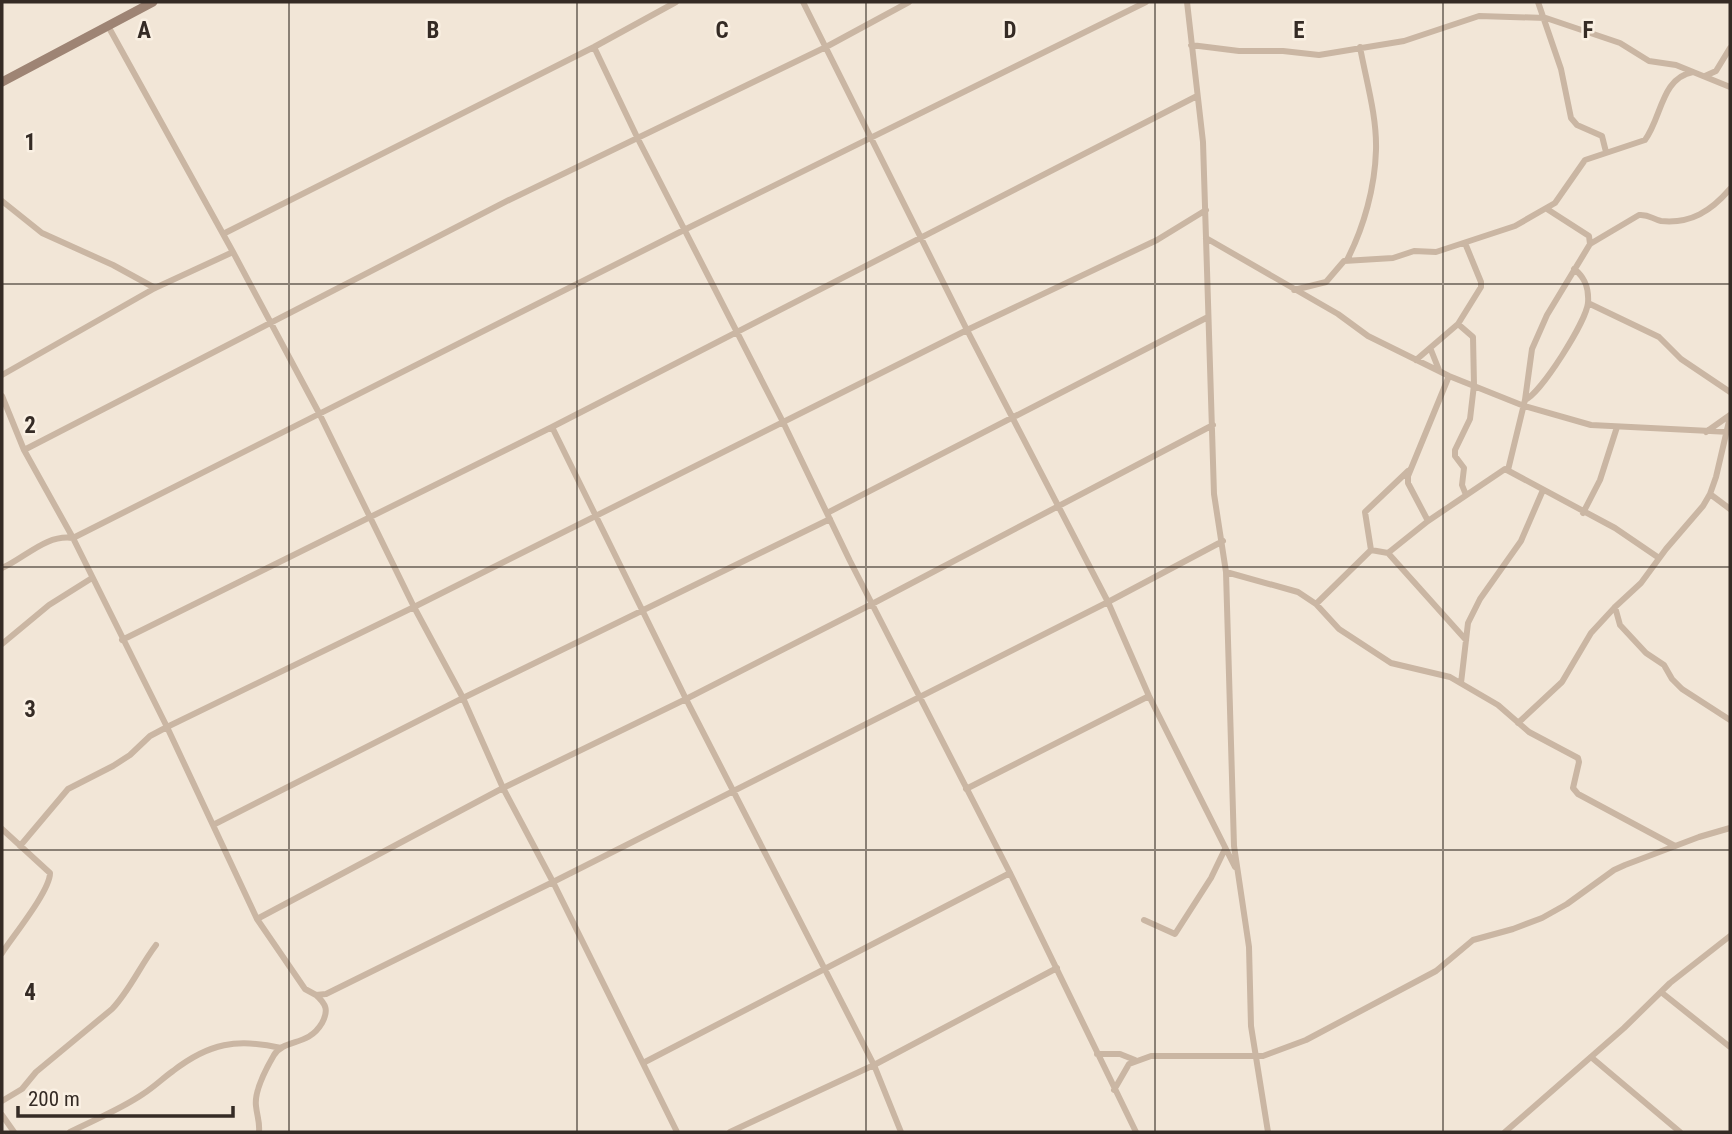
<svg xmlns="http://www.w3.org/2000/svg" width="1732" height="1134" viewBox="0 0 1732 1134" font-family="'Roboto Condensed',sans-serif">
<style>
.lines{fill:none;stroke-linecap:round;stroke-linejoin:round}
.minor{stroke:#cab6a3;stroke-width:6}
.secondary{stroke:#9e8474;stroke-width:9}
.grid{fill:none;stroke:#352b25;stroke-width:2;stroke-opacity:0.55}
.grid-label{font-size:23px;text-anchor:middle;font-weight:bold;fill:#352b25;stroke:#faf0e3;stroke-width:5;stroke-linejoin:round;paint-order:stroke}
</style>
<rect width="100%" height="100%" fill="#f2e6d7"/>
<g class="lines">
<path class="minor" d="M803,2L967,330L1108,602L1149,696L1235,867
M1187,2L1203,142L1214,494L1226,572L1234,846L1249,947L1251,1026L1268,1132
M1538,2L1561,69L1571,118L1577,125L1602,136L1606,152
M108,26L233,252L319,413L414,607L463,698L503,788L553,882L677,1132
M1191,45L1239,51H1283L1319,55L1404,41L1479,16L1546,18L1620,43L1649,61L1676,65L1730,87
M594,47L638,139L783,422L850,561L1010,873L1136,1132
M1705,76L1716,71L1730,48
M2,201L42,233L113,265L155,288
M1547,209L1589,236L1590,244
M223,234L594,47L676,2
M1206,238L1338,314L1368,336L1449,376L1524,406L1591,425L1730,432
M1347,260C1364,227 1375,187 1376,150C1377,116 1366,80 1360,47
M1294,290L1326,282L1344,261L1393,258L1414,251L1436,252L1515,226L1555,203L1585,160L1645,140C1662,117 1661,78 1693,72
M1588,303L1659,337L1681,359L1730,392
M1458,324L1473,337L1474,385L1470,419L1455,450V456L1464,468L1462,485L1466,495
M1431,350L1439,370
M1416,360L1458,324L1481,287V282L1465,243
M2,375L155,288L233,252
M2,396L24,450L73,538L167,727L257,919L305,989L316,995L326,994L553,882L1108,602L1223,541
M1525,400C1541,393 1586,322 1588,303C1589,289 1586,278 1574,269
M552,427L686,699L874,1065L901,1132
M1706,432L1730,415
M24,450L509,200L826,47L909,2
M1508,470L1525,400L1532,349L1547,315L1590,244L1639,215C1649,214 1652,219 1661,221C1691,224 1711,211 1730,189
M1710,494L1730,509
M827,513L1208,317
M1583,513L1600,480L1617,427
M1428,521L1408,483V476L1449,376
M1371,550L1388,553L1466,640
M1371,550L1365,512L1408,471
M1388,553L1428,521L1505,469L1615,528L1659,558
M2,568C25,558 46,534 73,538L686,229L1146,2
M1226,572L1298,592L1316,604L1339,629L1391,663L1450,677L1498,705L1529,732L1578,758L1579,762L1573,788L1578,794L1675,846
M1316,604L1371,550
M1615,607L1620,625L1646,653L1664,665L1672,679L1682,689L1730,720
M122,640L552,427L1197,96
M2,644L49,605L92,578
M1461,683L1468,623L1480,599L1521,541L1543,490
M1518,723L1562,682L1591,633L1615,607L1641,583L1666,549L1703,506L1710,494L1716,477L1730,417
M966,789L1149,696
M213,825L463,698L830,519
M2,829L50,873C50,891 13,936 2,953
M20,846L68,789L113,766L130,755L150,736L167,727L414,607L967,330L1157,240L1206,210
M257,919L503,788L686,699L872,604L1213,425
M1144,920L1175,934L1211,878L1225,849
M1661,992L1730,1047
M1097,1054H1120L1135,1060
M1591,1057L1680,1132
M643,1063L1010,873
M1114,1090L1129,1064L1151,1056H1263L1306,1040L1436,971L1473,940L1513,929L1542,918L1567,904L1614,870L1625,865L1699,837L1730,828
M2,1101L22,1089L36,1072L112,1009C130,990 140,966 156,945
M2,1115L14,1132
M70,1132C94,1120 121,1109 143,1094C154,1087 163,1078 173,1071C209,1043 237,1038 281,1048
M259,1132C260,1122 257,1116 256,1106C254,1091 267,1067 274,1055C285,1038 308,1047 322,1023C329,1010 326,1004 316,995
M730,1132L874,1065L1057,968
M1505,1132L1624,1028L1670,983L1730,936"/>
<path class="secondary" d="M2,82L153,2"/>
</g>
<path class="grid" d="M289,2V1132M577,2V1132M866,2V1132M1155,2V1132M1443,2V1132M2,284H1730M2,567H1730M2,850H1730"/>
<g class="grid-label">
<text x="144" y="38">A</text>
<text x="433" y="38">B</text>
<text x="722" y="38">C</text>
<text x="1010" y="38">D</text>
<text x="1299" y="38">E</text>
<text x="1588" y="38">F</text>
<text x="30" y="150">1</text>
<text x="30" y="433">2</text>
<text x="30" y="717">3</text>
<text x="30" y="1000">4</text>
</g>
<rect width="1732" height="1134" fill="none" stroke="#352b25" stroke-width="7"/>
<path d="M18 1106v10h215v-10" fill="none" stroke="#352b25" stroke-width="3.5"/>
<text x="28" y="1106" font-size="21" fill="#352b25" stroke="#faf0e3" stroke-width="5" paint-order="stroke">200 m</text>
</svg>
